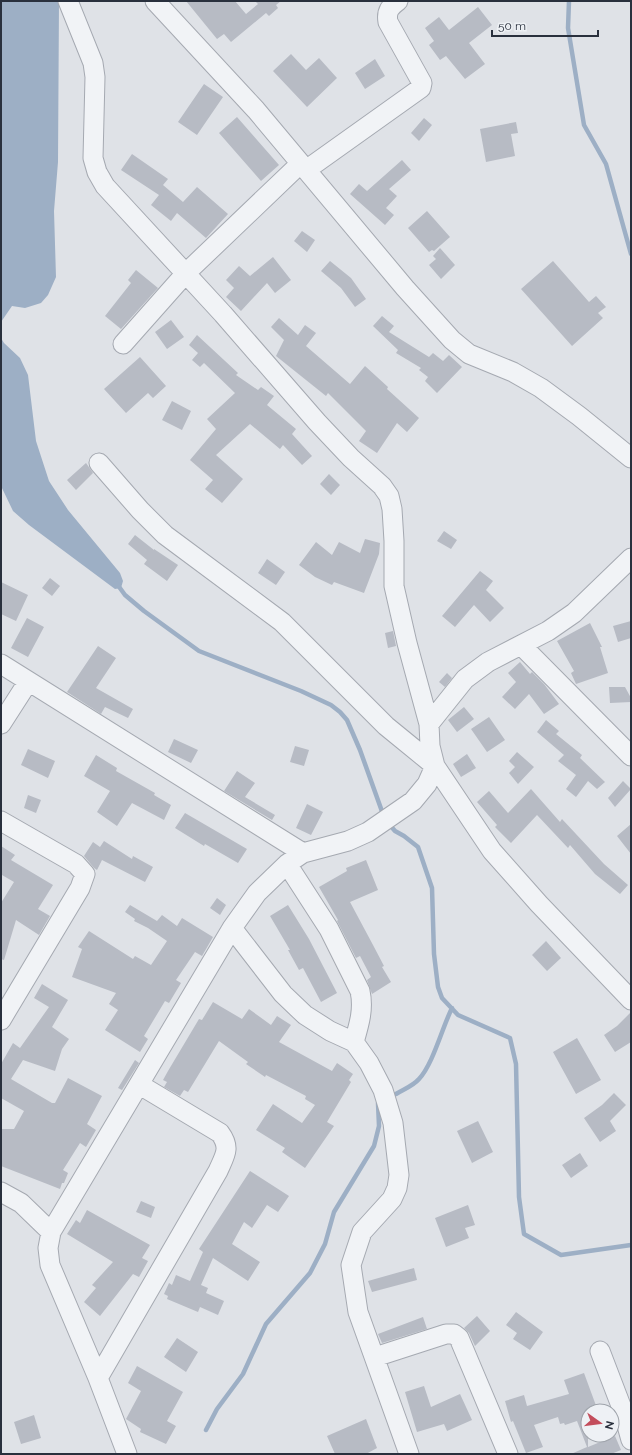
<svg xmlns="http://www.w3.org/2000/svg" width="632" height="1455" viewBox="0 0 632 1455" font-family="Raleway,sans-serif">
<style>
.water{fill:#9dafc5}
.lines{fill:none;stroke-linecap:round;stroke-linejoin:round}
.stream{stroke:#9dafc5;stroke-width:4.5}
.building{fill:#b7bbc4}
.minor-casing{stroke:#a5a9b1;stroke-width:21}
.minor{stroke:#f1f3f6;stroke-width:19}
</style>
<rect width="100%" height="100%" fill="#dfe2e7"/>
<path class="water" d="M1,1H59L58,162L54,211L56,277L48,295L41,303L25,308L12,306L1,322Z
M1,338L4,343L20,358L28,375L36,441L49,481L68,510L120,573L123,581L121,588L115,589L29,525L13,511L1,486Z"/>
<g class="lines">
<path class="stream" d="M569,1L568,28L584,125L606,164L631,254
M117,584L125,595L144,611L199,651L301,691L331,705L340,712L347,720L360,750L384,817
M388,823L395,831L404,836L418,847L432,888L434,954L438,987L442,998L458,1015L510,1038L516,1064L519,1197L524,1234L561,1255L631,1245
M396,1094C404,1089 413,1086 419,1079C433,1064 442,1028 452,1008
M206,1430L217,1409L243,1374L266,1324L310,1273L325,1244L334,1212L374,1146L379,1126L378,1103"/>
</g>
<path class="building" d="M186,1H235L246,14L258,4L255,1H281L276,5L278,8L269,16L266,13L231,42L224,34L217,39Z
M478,7L492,25L469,43L485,64L465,79L446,56L440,60L429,45L434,41L425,28L439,17L449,30Z
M291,54L306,70L319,58L337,78L307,107L273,71Z
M375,59L385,76L365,89L355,73Z
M204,84L223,97L197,135L178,122Z
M237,117L279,165L261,181L219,133Z
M424,118L432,125L419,141L411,133Z
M516,122L518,133L511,134L515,156L486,162L480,129Z
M132,154L168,179L163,185L183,202L197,187L228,214L206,238L177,213L171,221L151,205L159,195L121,170Z
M402,160L411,170L389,189L397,196L386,208L394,215L385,225L350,194L359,184L367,191Z
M427,211L450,237L434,251L432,250L429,252L408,228Z
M302,231L315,240L307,252L294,241Z
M440,248L455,265L441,279L429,265L436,259L433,256Z
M273,257L291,280L275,293L267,283L241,311L226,297L234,288L226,280L239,266L250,276Z
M330,261L351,278L366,299L355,307L341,288L321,271Z
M553,261L589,302L596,296L606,307L598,313L603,318L572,346L521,289Z
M136,270L158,288L121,329L105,316L131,283L128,280Z
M382,316L394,326L389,332L429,357L433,353L443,361L449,355L462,367L437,393L425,381L428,377L419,370L421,368L396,353L398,350L373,326Z
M279,318L298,335L305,325L316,333L306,346L350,384L365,366L388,387L387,389L419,418L407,432L397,423L377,453L359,441L366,431L328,393L326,396L276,356L284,340L271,327Z
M171,320L184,337L167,349L155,332Z
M197,335L238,373L236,375L258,390L261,387L274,396L267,405L296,429L292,434L312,456L302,465L283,445L280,449L250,424L216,455L243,479L222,503L205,489L213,480L190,460L216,429L207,419L235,393L204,363L200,367L192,360L198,353L189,345Z
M140,357L166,386L153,398L148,393L126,413L104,389Z
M172,401L191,411L182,430L162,420Z
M86,463L93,473L76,490L67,480Z
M329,474L340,485L331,495L320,484Z
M444,531L457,540L451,549L437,541Z
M135,535L154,550V549L178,565L167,581L144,564L147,560L128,544Z
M365,539L380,543L379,554L364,593L334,582L332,585L315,577L299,565L316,542L332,555L339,542L360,553Z
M267,559L285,572L276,585L258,573Z
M480,571L493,581L486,590L504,608L490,622L474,605L455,627L442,616Z
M50,578L60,586L52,596L42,588Z
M1,582L28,595L16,621L1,614Z
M27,618L44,627L28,657L11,648Z
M631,621V638L618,642L613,626Z
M590,623L602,647H600L608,673L576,684L571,673L574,671L557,641Z
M393,631L396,646L388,648L385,633Z
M98,646L116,658L96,688L133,709L128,718L105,707L101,714L67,692Z
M520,662L530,674L532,672L544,684L559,704L544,714L529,694L515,709L502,697L516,682L508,673Z
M447,673L452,678L445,687L439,682Z
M609,687H625L631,698V702L610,703Z
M464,707L474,719L457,732L448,720Z
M489,717L505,740L487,752L471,729Z
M546,720L559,731L556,734L582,755L580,758L605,782L597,789L588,781L576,797L566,789L576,775L558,761L564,755L537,732Z
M174,739L198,750L191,763L168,752Z
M295,746L309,750L304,766L290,762Z
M28,749L55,761L48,778L21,765Z
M517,752L534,767L518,784L509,773L515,767L509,761Z
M467,754L476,768L461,777L453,764Z
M96,755L117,768L116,771L155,793L154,795L171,805L164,820L132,803L117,826L97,812L110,791L84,776Z
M237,771L255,783L245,797L275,815L272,820L224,791Z
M623,781L631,789L615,807L608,798Z
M531,789L560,822L562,819L604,864L628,885L620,894L595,874L570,845L568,848L537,815L511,843L495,827L497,825L477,802L489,791L508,813Z
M28,795L41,800L36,813L24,808Z
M307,804L323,812L311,835L296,828Z
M185,813L247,849L238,863L205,844L204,846L175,828Z
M631,824V854L617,836Z
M104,841L132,859L133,856L153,867L145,882L102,860L97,870L94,868L84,856L93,842L100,847Z
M1,846L15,855L11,860L53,885L38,909L50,916L39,935L16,920L4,960L1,959V903L14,882L2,875L1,877Z
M366,860L378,890L350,902L373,945L384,966L382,967L391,982L372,994L367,980L371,977L360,956L356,958L337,921L338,920L319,887L347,871L346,868Z
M217,898L226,905L220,915L210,908Z
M130,905L157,921L162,915L177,926L182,918L213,937L202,956L195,952L176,980L181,983L169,1003L165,1001L144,1036L148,1039L140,1052L105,1030L118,1010L109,1004L116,993L72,977L82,949L78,947L89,931L133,959L135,956L151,965L167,941L148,928L134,921L135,919L125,912Z
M288,905L309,939L337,993L321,1002L303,968L299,970L288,950H290L270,916Z
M546,941L561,958L547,971L532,955Z
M42,984L68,1000L52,1027L69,1039L62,1049L55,1071L23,1060L11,1079L52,1103H55L68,1078L102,1096L87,1124L96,1130L86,1147L80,1143L63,1170L68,1173L64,1183H62L60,1189L1,1166V1129H14L24,1111L1,1098V1064L13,1043L20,1048L49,1007L34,998Z
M213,1002L242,1019L249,1009L271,1025L277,1016L291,1025L279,1042L332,1071L337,1063L353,1074L349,1080L351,1082L327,1122L334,1126L305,1168L282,1152L285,1148L256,1130L273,1104L302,1123L315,1105L305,1099L306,1096L266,1075L265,1077L246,1064L248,1062L219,1041L188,1092L184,1090L180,1096L164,1087L167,1082L163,1080L168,1071L199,1019L202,1020Z
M631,1012V1042L615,1052L604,1035L617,1026Z
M577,1038L601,1080L576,1094L553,1052Z
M135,1060L139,1063L122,1090L118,1088Z
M614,1093L626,1105L610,1121L616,1131L600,1142L584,1118L602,1105Z
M478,1121L493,1152L472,1163L457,1131Z
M580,1153L588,1166L571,1178L562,1165Z
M250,1171L289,1196L278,1212L267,1205L252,1228L244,1222L232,1244L260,1262L248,1281L213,1258L201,1285L208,1288L206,1293L224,1301L218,1315L200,1307L198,1312L167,1299L168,1296L164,1294L169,1283L172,1285L176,1275L190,1281L203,1252L199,1249Z
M141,1201L155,1207L151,1218L136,1212Z
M468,1205L475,1225L465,1228L469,1238L446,1247L435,1218Z
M87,1210L150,1245L142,1258L148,1261L139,1277L133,1274L100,1316L84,1302L96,1288L92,1285L113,1262L67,1234L76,1220L80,1223Z
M414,1268L417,1280L372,1292L368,1281Z
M516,1312L543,1332L530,1350L513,1339L517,1333L506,1325Z
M477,1316L490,1331L475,1346L469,1333L464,1328Z
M423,1317L427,1329L382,1343L378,1334Z
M177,1338L198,1352L186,1372L164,1357Z
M137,1366L183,1392L167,1421L176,1426L166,1444L140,1432L141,1429L126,1419L141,1391L128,1383Z
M584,1373L598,1411H588V1447L615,1436L621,1450L611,1454H571L587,1447L577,1421L565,1425L564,1423L560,1424L558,1417L534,1425L543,1447L526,1453L513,1421L511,1422L505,1401L524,1395L527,1406L569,1394L564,1380Z
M424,1386L431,1407L460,1394L472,1420L447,1431L444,1424L417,1432L405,1392Z
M34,1415L41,1438L21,1444L14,1422Z
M366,1419L377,1448L366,1454H335L327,1436Z"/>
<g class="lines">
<defs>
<path id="minor" d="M68,1L93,63L95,77L93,158L97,172L105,186L223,314L317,422L351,458L382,486L389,496L392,509L394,541V586L407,643L429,724L430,746L435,766L427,784L413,801L368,832L348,841L303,853L287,864L257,893L232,928L51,1232L48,1248L50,1265L98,1378L127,1454
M155,1L256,110L405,288L452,340L469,354L513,372L541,388L579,416L631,458
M306,170L421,88L422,83L388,22C386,11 390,7 398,1
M123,344L186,273L300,164
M99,463L140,510L165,535L282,622L386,726L435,766L492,851L539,904L631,1000
M521,645L631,756
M1,664L303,853
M1,724L28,682
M429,724L465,679L488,662L548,631L574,613L631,558
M1,821L76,864L85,874L80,888L1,1020
M287,864L329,929L360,991C364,1009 359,1025 354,1042
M232,928L283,994L305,1015L330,1031L354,1042L369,1063L383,1090L393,1123L399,1175L397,1188L392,1199L362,1232L351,1265L358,1312L409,1454
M1,1192L21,1203L51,1232
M600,1351L623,1411L631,1440
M375,1357L446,1334H454L459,1338L508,1454
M98,1378L218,1171C225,1155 231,1148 220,1133L140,1085"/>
</defs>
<use href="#minor" class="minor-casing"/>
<use href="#minor" class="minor"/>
</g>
<rect width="632" height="1455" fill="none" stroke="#29303d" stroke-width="4"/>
<g transform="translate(600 1423) rotate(104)"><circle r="19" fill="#eef1f5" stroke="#9fa4ab"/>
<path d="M0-3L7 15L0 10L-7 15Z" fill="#c34d5c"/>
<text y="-6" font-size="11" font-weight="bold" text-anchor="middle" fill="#29303d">N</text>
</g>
<path d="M492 30v6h106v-6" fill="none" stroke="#29303d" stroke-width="2"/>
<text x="498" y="30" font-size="12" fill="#29303d" stroke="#eef1f5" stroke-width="3" paint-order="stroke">50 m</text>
</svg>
